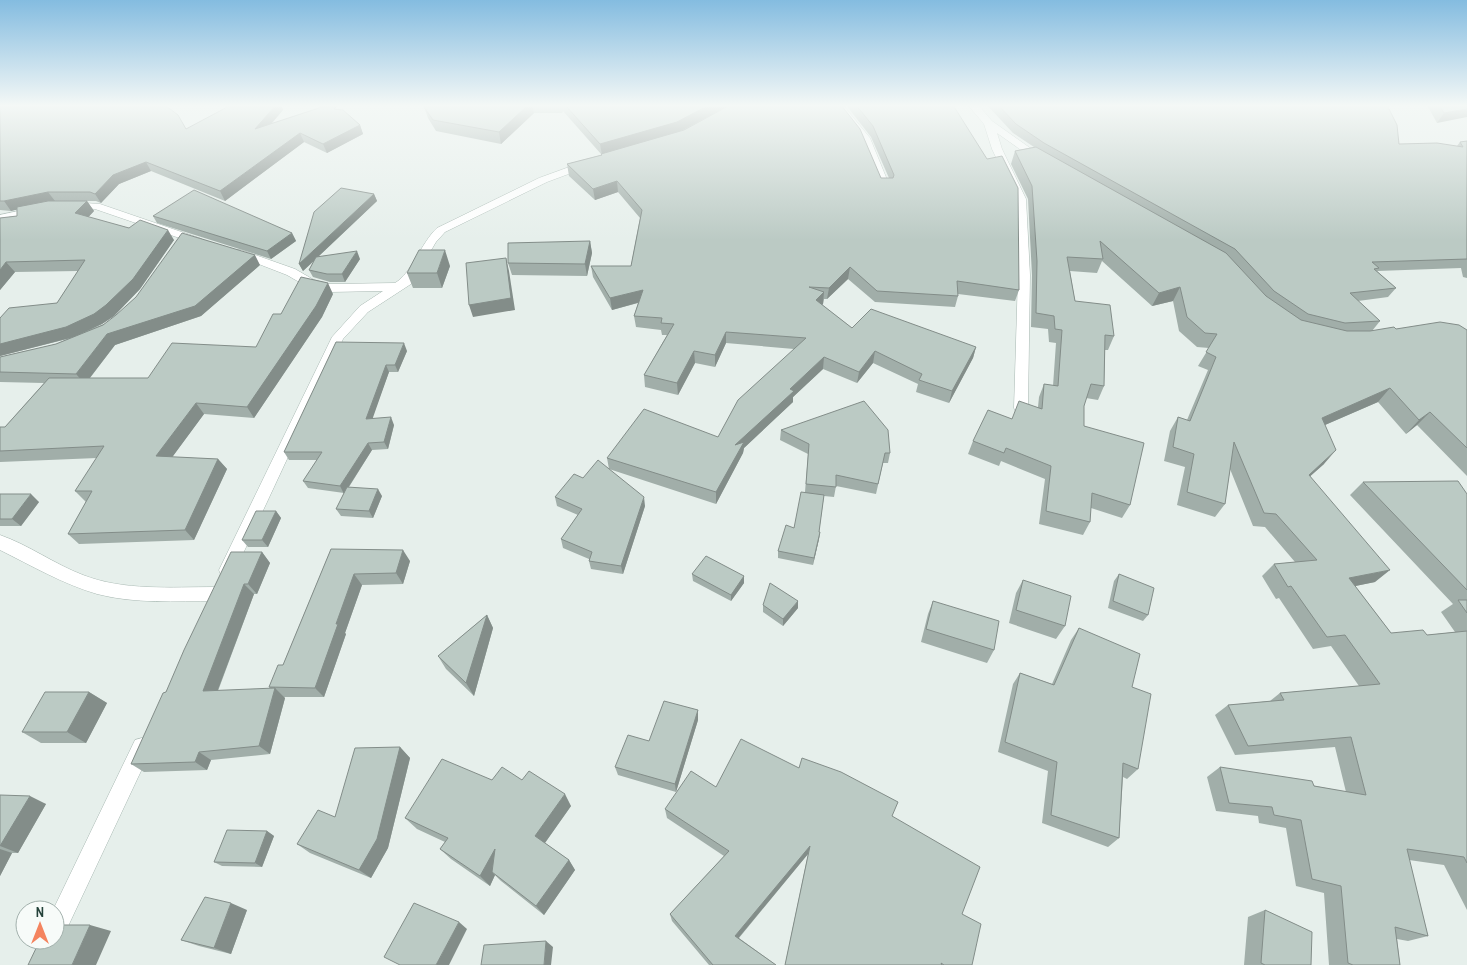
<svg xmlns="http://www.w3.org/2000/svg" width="1467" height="965" viewBox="0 0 1467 965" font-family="'Archivo Narrow',sans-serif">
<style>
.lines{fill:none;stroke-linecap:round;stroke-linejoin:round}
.minor-casing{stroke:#a8b8b2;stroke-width:1}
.minor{fill:#fff;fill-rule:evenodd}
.wall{fill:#a1aea9}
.shaded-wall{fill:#838d89}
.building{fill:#bbcac4;stroke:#838d89}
</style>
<rect width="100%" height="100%" fill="#e6efeb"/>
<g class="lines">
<defs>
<path id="minor" d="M833,105H843L870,138L890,187L889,189H881L880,187L860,139Z
M968,105H978L992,121L1047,160L1042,163L1038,162L997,133L1002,149L1026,199L1030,275L1028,408L1026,412H1016L1014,408L1018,275L1016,199L992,149L984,124Z
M586,161L591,164L590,166L547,182L445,232L436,242L411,284L368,312L343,339L233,575L227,577L221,575L219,570L332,337L360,306L383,291L330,292L318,290L306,286L287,275L233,254L231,252L233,250H241L295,269L314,280L330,284L395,283C412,273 421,243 437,228L539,178Z
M69,202L100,204L202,239L204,241L198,244L194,243L95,209L65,207L64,205L65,203Z
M37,207L42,210L41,212L0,221V215Z
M0,535C29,545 54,564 83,575C124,591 171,587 215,587L221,589L223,594L221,599L215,601C176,601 135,604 97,594C63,584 32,566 0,550Z
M142,738L149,740L152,747L149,754L63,937L55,940V910H53L135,740Z"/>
</defs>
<use href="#minor" class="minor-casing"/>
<use href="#minor" class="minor"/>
</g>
<path class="wall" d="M0,105L186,129L283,110L272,123L337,109L360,125L363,134L327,153L304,142L225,201L151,171L119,184L101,203L96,201H87L94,211L88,217L174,240L140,289L114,316L102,324L91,329L260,265L201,316L115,345L90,378H148L256,347L281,314L333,294L322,317L254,418L204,414L172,457L218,459L227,469L194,540L79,544L68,534L86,502L75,491L97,458L0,462V427H5L44,383L0,382V357L56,344L67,339L0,356V318L57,303L78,271L15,272L0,290V218L17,216V209L11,211L0,210Z
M426,105H841L881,178H889L871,137L846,105H953L1019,290L1015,301L958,294V296L955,307L875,302L848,279L827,299H824L823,304L822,305L852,328L976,347L973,358L949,403L916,392L918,384L873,363L857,383L823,369L793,397V402L744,448L743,453L716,504L609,469L645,506L623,574L591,569L589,561V559L563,548L561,539L578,515L557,506L555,497L583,478L609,469L607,458L718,437L794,349L726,343L715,367L695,363L678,395L645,387L644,375L667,335H662L661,330L636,327L634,316L638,303L612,310L593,277L591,266H631L640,218L618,192L595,200L569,176L567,164L601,155V154L563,111L562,113H534L501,144L436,131L428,118L424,107Z
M987,105H1387L1399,144L1457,146L1460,142L1467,141V278L1463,277L1461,268L1377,271L1396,288L1388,297L1358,301L1380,321L1372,331L1396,329L1467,330V476L1417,425L1406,434L1378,402L1325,425L1324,464L1310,476L1375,582L1355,586L1391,633L1427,635L1455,632L1441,612L1453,604L1350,495L1363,482L1467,494V910L1444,865L1409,860L1428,936L1408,941L1397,939L1400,965H1329L1324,893L1296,886L1286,828L1259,823L1258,816L1216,811L1207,777L1220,767L1346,792L1335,747L1235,755L1215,715L1228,705L1270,701L1280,693L1359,686L1331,646L1313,649L1279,598L1276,599L1262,576L1274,564L1295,562L1265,527L1253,526L1230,469L1225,504L1215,517L1177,505L1185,467L1164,461L1170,431L1178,417L1187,420L1208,370L1198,366L1209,348L1197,347L1179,331L1173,301L1152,306L1102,261L1097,273L1070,271L1075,301L1114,336L1108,350H1105L1104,386L1098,400L1086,398L1084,406V426L1130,505L1122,518L1091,508L1090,522L1083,535L1039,524L1045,479L1001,461L999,466L968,454L973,441L1012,419L1038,407L1039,397L1044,384L1053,386L1056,343L1049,342L1048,329L1031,327L1032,275L1028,199L1011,164L1015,151L1034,147L1013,133Z
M1427,105H1467L1437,123Z
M374,194L377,201L318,257L360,259L345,282H330L313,277L309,270L314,261L303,271L299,264Z
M153,216L292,233L296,241L271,259L157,223Z
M590,241L592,253L587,276L512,275L508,263Z
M450,266L442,288H413L407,273Z
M336,342L407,351L398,372H389L372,418L394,425L388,449L372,450L349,487L382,496L373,518L341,516L336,509L344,493L308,488L303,481L317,460H289L284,452Z
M781,430L890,453L888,463H883L876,494L836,486L834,497L824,496L819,532H820L819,539L813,565L778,558V551L794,528L805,492L808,454L780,440Z
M0,494L39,502L21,526H0Z
M276,511L281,518L268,547H248L242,540Z
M331,549L410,561L403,584L362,585L345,633L346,634L324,697H284L285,698L270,754L211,760L207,770L144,772L131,764L166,692L262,552L270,563L257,594H254L218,691L271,689L269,687L283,665Z
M692,574L744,576V583L731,601L693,581Z
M1119,574L1148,615L1143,621L1108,608L1114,581Z
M1023,580L1065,626L1056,639L1009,623L1016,593Z
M933,601L994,650L987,663L921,642L928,614Z
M763,605L798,608L783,626L763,612Z
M487,615L493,628L474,696L446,669L438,656Z
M1079,628L1132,687L1138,769L1127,779L1123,777L1119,838L1108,847L1042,823L1048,771L998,752L1013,684L1020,673L1052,684L1071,640Z
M89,692L107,703L86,743H41L22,732Z
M698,710V720L676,792L618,775L615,767L649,741Z
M400,747L410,758L388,848L371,878L310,853L297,844L335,817Z
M522,780L571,806L545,843L569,860L575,870L544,915L501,881L495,875L490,886L451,859L440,849L445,842L417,829L405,818Z
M716,787L892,816L962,914L972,965H785L808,854L739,938L776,965H709L672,921L670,914L724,856L667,818L665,809Z
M0,795L46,804L18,853H12L0,876Z
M267,831L274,836L262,867L222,866L214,862Z
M247,910L231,954L199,946L181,940Z
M1265,910L1311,965H1244L1248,917Z"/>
<path class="shaded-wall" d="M267,105H281L283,110L259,138L255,129Z
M528,105H532L534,113L501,144L499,132Z
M709,105H730L677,133L602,155L600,144Z
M1467,109V117L1437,123L1444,113Z
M360,125L363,134L327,153L323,144Z
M300,133L304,142L225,201L220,191Z
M146,162L151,171L119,184L101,203L95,194L113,175Z
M617,181L618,192L595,200L593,189Z
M48,192L55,201L11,211L4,201Z
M374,194L377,201L303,271L299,264Z
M87,201L94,211L83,223L75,213Z
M168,230L174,240L140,289L114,316L102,324L74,337L0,356V344Z
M292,233L296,241L271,259L267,251Z
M590,241L592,253L587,276L585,264Z
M445,250L450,266L442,288L437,273Z
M357,251L360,259L345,282L342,274Z
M255,255L260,265L201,316L115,345L85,384L76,374L107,334Z
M506,258L509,271L515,310L473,317L469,305Z
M6,262L15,272L0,290V270Z
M850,267L848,279L827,299L829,288Z
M328,283L333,294L322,317L254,418L247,407Z
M1180,287L1173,301L1152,306L1159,293Z
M643,290L644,301L612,310L610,298Z
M824,292L823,304L815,312L816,300Z
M726,332V343L715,367V355Z
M404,343L407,351L398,372L395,365Z
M976,347L973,358L949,403L952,391Z
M694,351L695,363L678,395L677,383Z
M875,351L873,363L857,383L859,372Z
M824,357L823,369L793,397V402L744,448L743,453L716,504V492L735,445L790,389Z
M386,365L389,372L370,426L366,419Z
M1390,388L1378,402L1311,431L1322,418Z
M196,403L204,414L165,467L156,456Z
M1430,412L1417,425L1406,434L1419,420Z
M391,417L394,425L388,449L384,442Z
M368,443L372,450L344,494L340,486Z
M1336,450L1324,464L1297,488L1309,475Z
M218,459L227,469L194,540L185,530Z
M378,489L382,496L373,518L369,511Z
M31,494L39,502L21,526L12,519Z
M644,497L645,506L623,574L621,566Z
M276,511L281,518L268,547L262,540Z
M820,532L819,539L813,565L814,558Z
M403,550L410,561L403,584L396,573Z
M262,552L270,563L257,594L248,584Z
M1390,570L1375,582L1336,590L1349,578Z
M354,574L362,585L345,633L346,634L324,697L315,688L336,624Z
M744,576V583L731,601V595Z
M244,584L254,594L214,700L203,691Z
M798,601V608L783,626V619Z
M487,615L493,628L474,696L466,683Z
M275,688L285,698L270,754L259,746Z
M89,692L107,703L86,743L67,732Z
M698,710V720L676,792L675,784Z
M400,747L410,758L388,848L371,878L359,870Z
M199,752L211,760L207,770L195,762Z
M565,794L571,806L542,847L535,836Z
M30,796L46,804L18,853L0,846Z
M267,831L274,836L262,867L255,863Z
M810,846L808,854L735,942V936Z
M0,849L12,853L0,876Z
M495,849L492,872L495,875L490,886L480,876Z
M569,860L575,870L544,915L536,906Z
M231,903L247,910L231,954L214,948Z
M459,922L467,929L449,965H436Z
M90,925L111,931L96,965H72Z
M546,941L553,947L551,965H544Z"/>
<path class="building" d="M0,105H165L178,115L186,129L231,105H276L255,129L328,105H335L336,107L334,109L343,110L360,125L323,144L300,133L220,191L146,162L113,175L95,194L90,192H48L4,201H0Z
M426,105H528L499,132L433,120L424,107Z
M565,105H709L677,122L600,144Z
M730,105H841L860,129L881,178H893L894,175L873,126L856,105H953L987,159L1002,156L1018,188L1019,290L957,281L958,296L877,291L850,267L829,288L809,287L824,292L816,300L852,328L871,309L976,347L952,391L919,380L922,374L875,351L859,372L824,357L790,389L794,391L735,445L744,442L716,492L607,458L644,409L718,437L738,400L806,338L726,332L715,355L694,351L677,383L644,375L674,324L661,323L662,318L634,316L643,290L610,298L591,266H631L642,210L617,181L593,189L567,164L602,155L601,154L684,130Z
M998,105H1387L1397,125L1399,144L1437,143L1463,147L1460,142L1467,141V259L1372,262L1379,268L1374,269L1396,288L1350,293L1380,321L1345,323L1308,314L1274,291L1235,249L1044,143L1016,124Z
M1439,105H1467V109L1444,113Z
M1036,147L1226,253L1266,296L1301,320L1347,331H1370L1394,327L1396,329L1440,322L1459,325L1467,330V448L1430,412L1419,420L1390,388L1322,418L1336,450L1309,475L1390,570L1349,578L1391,633L1423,630L1427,635L1467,631V863L1464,857L1407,849L1428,936L1395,927L1400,965H1353L1348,963L1341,886L1312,879L1301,820L1274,815L1272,807L1229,803L1220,767L1312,781L1314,786L1366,795L1351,737L1248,746L1228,705L1284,700L1280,693L1380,684L1345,635L1327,637L1291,586L1288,587L1274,564L1317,560L1276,514L1264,513L1234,442L1225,504L1187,492L1194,454L1173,447L1178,417L1190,421L1216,357L1206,352L1217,334L1205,333L1187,317L1180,287L1159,293L1100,241L1103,259L1067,257L1075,301L1110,305L1114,336L1105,335L1104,386L1091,384L1084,406V426L1144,443L1130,505L1092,493L1090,522L1046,511L1051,466L1006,448L1004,453L973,441L988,410L1012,419L1019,401L1042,409L1044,384L1058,386L1062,330L1055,329L1054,316L1036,313L1037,261L1032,186L1015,151Z
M341,188L374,194L299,264L314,212Z
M194,190L292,233L267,251L153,216Z
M48,201H87L75,213L129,228L140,220L168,230L133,279L106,305L94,314L66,327L0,344V318L9,308L57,303L85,260L6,262L0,270V218L17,216V207Z
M182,233L255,255L195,306L107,334L76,374L0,372V357L56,344L103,325L116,315L136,297Z
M590,241L585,264L508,263V243Z
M419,250H445L437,273H407Z
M357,251L342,274H327L309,270L316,257Z
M506,258L511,298L469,305L466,263Z
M301,277L328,283L316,306L247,407L196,403L156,456L218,459L185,530L68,534L92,491H75L104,446L0,451V427H5L49,378H148L172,343L256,347L273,314H281Z
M336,342L404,343L395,365H386L366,419L391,417L384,442L368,443L340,486L303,481L322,452H284Z
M864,401L888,430L890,453H885L878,484L836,475V487L806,484L809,444L781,430Z
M598,460L644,497L621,566L589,561L592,552L561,539L582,509L555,497L574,474L583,478Z
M1458,481L1467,494V590L1363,482Z
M347,487L378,489L369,511L336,509Z
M801,492L824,495L819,532H820L814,558L778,551L786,525L794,528Z
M0,494H31L12,519H0Z
M256,511H276L262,540H242Z
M331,549L403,550L396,573L354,574L336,624H338L315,688L269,687L278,665H283Z
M231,552H262L248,584H244L203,691L275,688L259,746L199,752L195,762L131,764L163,693L166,692L184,650Z
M706,556L744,576L731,595L692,574Z
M1119,574L1154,588L1148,615L1113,601Z
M1023,580L1071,596L1065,626L1016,610Z
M770,583L798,601L783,619L763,605Z
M1458,600H1467V613Z
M933,601L999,621L994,650L926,629Z
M487,615L466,683L438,656Z
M1079,628L1140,654L1132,687L1151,694L1138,769L1123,763L1119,838L1051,815L1057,762L1005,742L1020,673L1054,685Z
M45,692H89L67,732H22Z
M664,701L698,710L675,784L615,767L628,735L649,741Z
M741,739L799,768L802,758L841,772L898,802L892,816L980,867L962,914L981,924L972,965H944L941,963L942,965H785L810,846L735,936L776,965H713L670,914L729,851L665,809L691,771L716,787Z
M400,747L377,839L359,870L297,844L318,810L335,817L355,748Z
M442,759L492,780L502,767L522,780L529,771L565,794L535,836L569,860L536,906L492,872L495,849L480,876L440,849L448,838L405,818Z
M0,795L30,796L0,846Z
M227,830L267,831L255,863L214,862Z
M205,897L231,903L214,948L181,940Z
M414,903L459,922L436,965H400L384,957Z
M1265,910L1312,932L1311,965H1265L1261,963Z
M55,925H90L72,965H28L40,940H55Z
M546,941L544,965H481L484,945Z"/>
<linearGradient id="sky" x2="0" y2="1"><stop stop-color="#84bce0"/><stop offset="0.44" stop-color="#f4f8f6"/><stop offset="1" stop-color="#f4f8f6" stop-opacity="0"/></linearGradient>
<rect width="1467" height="240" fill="url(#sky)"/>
<g transform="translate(40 925)"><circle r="24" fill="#f7fbf9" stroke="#a3b1ad"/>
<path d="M0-4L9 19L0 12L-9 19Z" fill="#f4845f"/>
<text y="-8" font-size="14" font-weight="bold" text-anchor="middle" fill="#24423a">N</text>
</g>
</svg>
